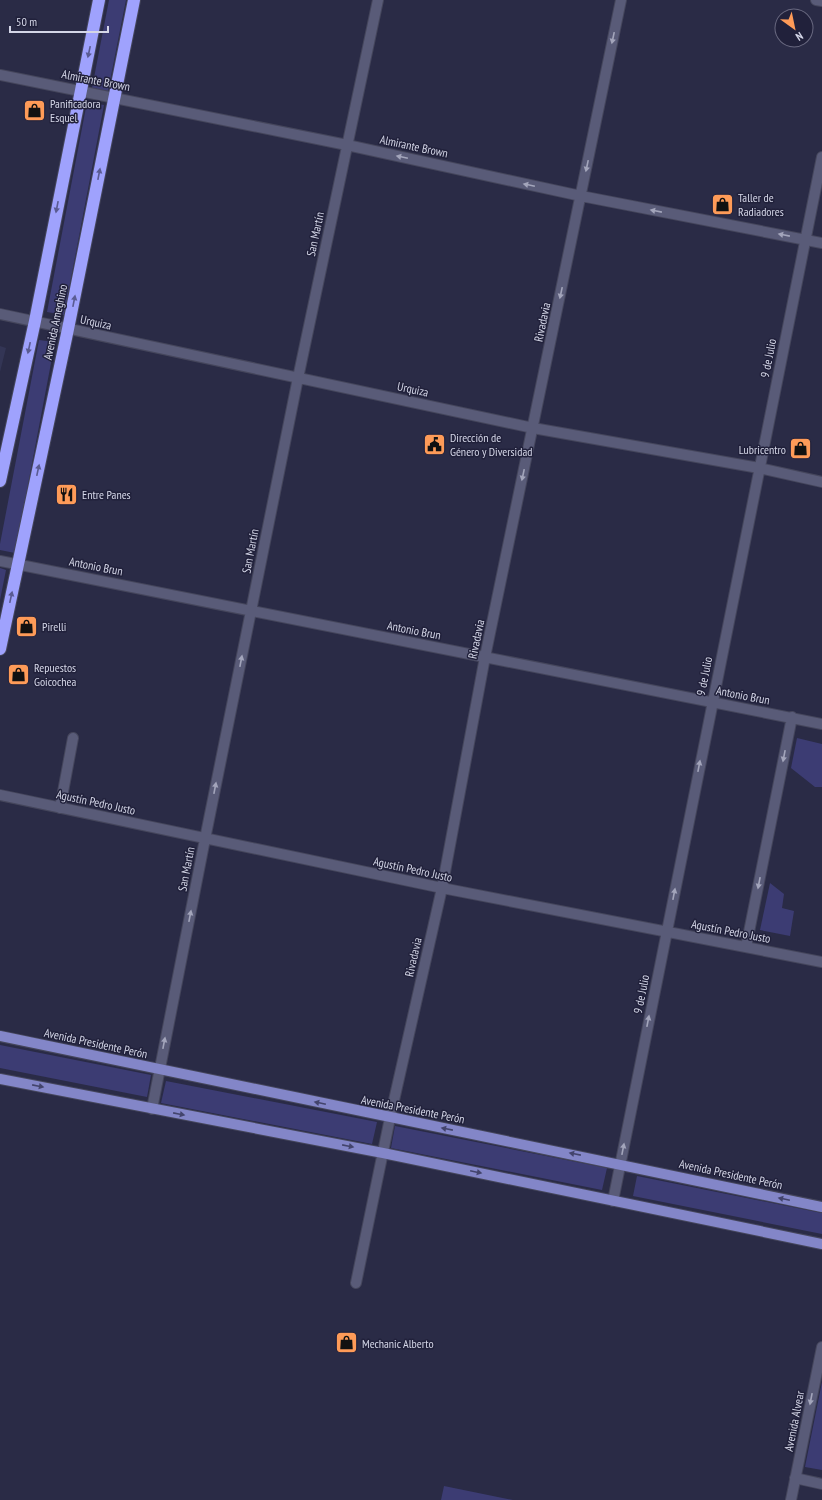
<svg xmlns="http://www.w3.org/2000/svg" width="822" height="1500" viewBox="0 0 822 1500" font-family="'PT Sans Narrow',sans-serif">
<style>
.built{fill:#333555}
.green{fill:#3c3c73}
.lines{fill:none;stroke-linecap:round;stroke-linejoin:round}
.minor-casing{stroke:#45465c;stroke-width:12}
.major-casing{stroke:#45465c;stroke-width:12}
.highway-casing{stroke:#45465c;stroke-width:14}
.minor{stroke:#595b78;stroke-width:10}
.major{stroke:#8386c8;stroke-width:10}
.highway{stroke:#9fa2fd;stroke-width:12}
.oneway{fill:#a3a5bb}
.oneway2{fill:#5a5b92}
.oneway3{fill:#43446c}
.labels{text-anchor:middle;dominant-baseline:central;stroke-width:3;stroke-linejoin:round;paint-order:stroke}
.street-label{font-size:12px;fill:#d4d6e7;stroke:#21213b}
.poi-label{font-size:12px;fill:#d4d6e7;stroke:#21213b;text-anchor:start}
</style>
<rect width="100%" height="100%" fill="#2a2b46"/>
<path class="built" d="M0,346L6,348L0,372Z"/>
<path class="green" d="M109,0H126L108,91L92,88Z
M87,102L104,105L64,315L47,312Z
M39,340L55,342L15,553L0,550V544Z
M0,568L6,570L0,600Z
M797,738L822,744V787H815L791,768Z
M770,883L784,894L782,908L794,911L790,936L760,930Z
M0,1045L151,1075L147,1097L0,1068Z
M166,1081L377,1122L372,1144L161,1103Z
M395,1126L607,1168L602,1190L391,1148Z
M637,1176L822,1213V1234L633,1196Z
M822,1382V1470L805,1467Z
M444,1486L513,1500H441Z"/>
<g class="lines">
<defs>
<path id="minor" d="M816,0L822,1
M0,75L347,145L581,196L822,243
M0,314L533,428L759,468L822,482
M0,561L822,724
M0,795L442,888L822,962
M60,808L73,738
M746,947L792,717
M152,1109L205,839L298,378L378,0
M613,1201L822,157
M356,1283L390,1118L442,888L485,657L621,0
M795,1478L822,1484
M791,1500L822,1347"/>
<path id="major" d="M0,1036C274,1094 548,1148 822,1207
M0,1079L383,1153L822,1244"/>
<path id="highway" d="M0,481L35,321L99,0
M0,649L68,329L134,0"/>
</defs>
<use href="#minor" class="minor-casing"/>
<use href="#major" class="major-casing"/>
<use href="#highway" class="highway-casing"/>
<use href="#minor" class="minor"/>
<use href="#major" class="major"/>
<use href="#highway" class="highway"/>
</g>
<defs><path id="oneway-solid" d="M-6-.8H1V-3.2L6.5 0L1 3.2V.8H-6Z"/></defs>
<g class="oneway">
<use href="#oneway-solid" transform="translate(613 38) rotate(102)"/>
<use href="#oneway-solid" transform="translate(402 157) rotate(-168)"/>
<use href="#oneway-solid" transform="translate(587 166) rotate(102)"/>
<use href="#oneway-solid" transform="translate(529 185) rotate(-168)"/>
<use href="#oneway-solid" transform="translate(656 211) rotate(-169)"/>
<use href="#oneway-solid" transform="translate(784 235) rotate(-169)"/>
<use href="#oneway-solid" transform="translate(561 293) rotate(102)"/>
<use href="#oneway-solid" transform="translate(523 475) rotate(102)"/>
<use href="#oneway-solid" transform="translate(241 661) rotate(-79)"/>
<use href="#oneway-solid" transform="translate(784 756) rotate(101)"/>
<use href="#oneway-solid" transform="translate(699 766) rotate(-79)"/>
<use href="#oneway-solid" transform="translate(215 788) rotate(-79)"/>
<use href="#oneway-solid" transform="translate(759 883) rotate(101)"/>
<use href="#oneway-solid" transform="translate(674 894) rotate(-79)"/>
<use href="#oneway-solid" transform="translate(190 916) rotate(-79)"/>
<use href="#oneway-solid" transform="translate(648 1021) rotate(-79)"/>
<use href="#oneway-solid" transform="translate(164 1043) rotate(-79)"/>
<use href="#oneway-solid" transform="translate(623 1149) rotate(-79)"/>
<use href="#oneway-solid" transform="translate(811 1399) rotate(101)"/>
</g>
<g class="oneway2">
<use href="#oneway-solid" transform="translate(89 52) rotate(102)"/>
<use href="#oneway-solid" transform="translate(99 174) rotate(-79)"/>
<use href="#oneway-solid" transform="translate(57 207) rotate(101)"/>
<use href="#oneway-solid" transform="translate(74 301) rotate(-79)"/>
<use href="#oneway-solid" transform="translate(29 348) rotate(102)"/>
<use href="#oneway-solid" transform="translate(38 470) rotate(-78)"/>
<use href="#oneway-solid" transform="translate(11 597) rotate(-78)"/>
</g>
<g class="oneway3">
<use href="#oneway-solid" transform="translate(38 1086) rotate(11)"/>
<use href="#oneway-solid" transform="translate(320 1103) rotate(-168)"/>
<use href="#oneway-solid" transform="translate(179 1114) rotate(11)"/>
<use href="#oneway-solid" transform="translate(447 1129) rotate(-169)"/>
<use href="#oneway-solid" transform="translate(348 1146) rotate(11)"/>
<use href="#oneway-solid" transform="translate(575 1154) rotate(-169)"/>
<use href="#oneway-solid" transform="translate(476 1172) rotate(12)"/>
<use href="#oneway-solid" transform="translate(784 1199) rotate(-168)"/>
</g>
<defs>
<symbol id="shop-square" viewBox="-11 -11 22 22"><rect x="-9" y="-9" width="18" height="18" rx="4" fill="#fe9b58" stroke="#21213b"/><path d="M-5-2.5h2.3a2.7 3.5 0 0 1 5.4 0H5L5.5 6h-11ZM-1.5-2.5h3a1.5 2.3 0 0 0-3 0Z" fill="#111"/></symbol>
<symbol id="civic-square" viewBox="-11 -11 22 22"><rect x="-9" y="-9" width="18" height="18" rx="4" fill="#fe9b58" stroke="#21213b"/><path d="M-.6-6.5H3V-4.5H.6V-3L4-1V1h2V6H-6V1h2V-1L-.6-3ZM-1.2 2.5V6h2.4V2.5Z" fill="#111"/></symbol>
<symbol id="restaurant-square" viewBox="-11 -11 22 22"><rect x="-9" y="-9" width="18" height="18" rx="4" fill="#fe9b58" stroke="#21213b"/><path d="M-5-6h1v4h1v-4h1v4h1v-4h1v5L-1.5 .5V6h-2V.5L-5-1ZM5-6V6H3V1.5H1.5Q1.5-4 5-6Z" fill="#111"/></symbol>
</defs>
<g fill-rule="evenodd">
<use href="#shop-square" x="22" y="98" width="25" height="25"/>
<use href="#shop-square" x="710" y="192" width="25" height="25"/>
<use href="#civic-square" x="422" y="432" width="25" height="25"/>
<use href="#shop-square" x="788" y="436" width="25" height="25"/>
<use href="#restaurant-square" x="54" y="482" width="25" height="25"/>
<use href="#shop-square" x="14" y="614" width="25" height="25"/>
<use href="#shop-square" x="6" y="662" width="25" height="25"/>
<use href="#shop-square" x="334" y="1330" width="25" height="25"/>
</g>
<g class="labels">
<g class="street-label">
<text transform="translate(96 80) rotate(11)">Almirante Brown</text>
<text transform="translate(414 146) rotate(12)">Almirante Brown</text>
<text transform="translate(315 234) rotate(-78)">San Martín</text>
<text transform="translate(55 322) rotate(-78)">Avenida Ameghino</text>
<text transform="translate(96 322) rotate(12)">Urquiza</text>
<text transform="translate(542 322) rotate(-78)">Rivadavia</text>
<text transform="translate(768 358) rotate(-79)">9 de Julio</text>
<text transform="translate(413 389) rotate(12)">Urquiza</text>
<text transform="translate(250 551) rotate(-79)">San Martín</text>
<text transform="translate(96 566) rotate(11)">Antonio Brun</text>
<text transform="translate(414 630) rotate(11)">Antonio Brun</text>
<text transform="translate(476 639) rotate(-78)">Rivadavia</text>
<text transform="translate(704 676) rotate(-79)">9 de Julio</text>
<text transform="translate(743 695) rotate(11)">Antonio Brun</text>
<text transform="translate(96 802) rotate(12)">Agustín Pedro Justo</text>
<text transform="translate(186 869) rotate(-79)">San Martín</text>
<text transform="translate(413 869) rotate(12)">Agustín Pedro Justo</text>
<text transform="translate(731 931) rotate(11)">Agustín Pedro Justo</text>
<text transform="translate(413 957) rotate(-77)">Rivadavia</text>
<text transform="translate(641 994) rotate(-79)">9 de Julio</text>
<text transform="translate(96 1043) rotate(12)">Avenida Presidente Perón</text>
<text transform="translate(413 1109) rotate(11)">Avenida Presidente Perón</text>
<text transform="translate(731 1174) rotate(12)">Avenida Presidente Perón</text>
<text transform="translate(794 1421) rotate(-79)">Avenida Alvear</text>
</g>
<g class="poi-label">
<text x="50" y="103">Panificadora<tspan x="50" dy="14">Esquel</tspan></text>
<text x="738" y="197">Taller de<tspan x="738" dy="14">Radiadores</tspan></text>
<text x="450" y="437">Dirección de<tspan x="450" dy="14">Género y Diversidad</tspan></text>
<text x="786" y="449" text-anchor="end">Lubricentro</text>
<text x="82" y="494">Entre Panes</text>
<text x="42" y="626">Pirelli</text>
<text x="34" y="667">Repuestos<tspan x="34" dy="14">Goicochea</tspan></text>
<text x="362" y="1343">Mechanic Alberto</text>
</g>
</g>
<g transform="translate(794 28) rotate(147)"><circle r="19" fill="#21213b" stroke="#696980"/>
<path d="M0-3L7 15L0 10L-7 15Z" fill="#fe9b58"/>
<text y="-6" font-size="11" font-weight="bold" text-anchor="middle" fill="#d4d6e7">N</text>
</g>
<path d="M10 26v6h98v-6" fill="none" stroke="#d4d6e7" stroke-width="2"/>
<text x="16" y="26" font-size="12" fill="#d4d6e7" stroke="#21213b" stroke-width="3" paint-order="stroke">50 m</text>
</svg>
